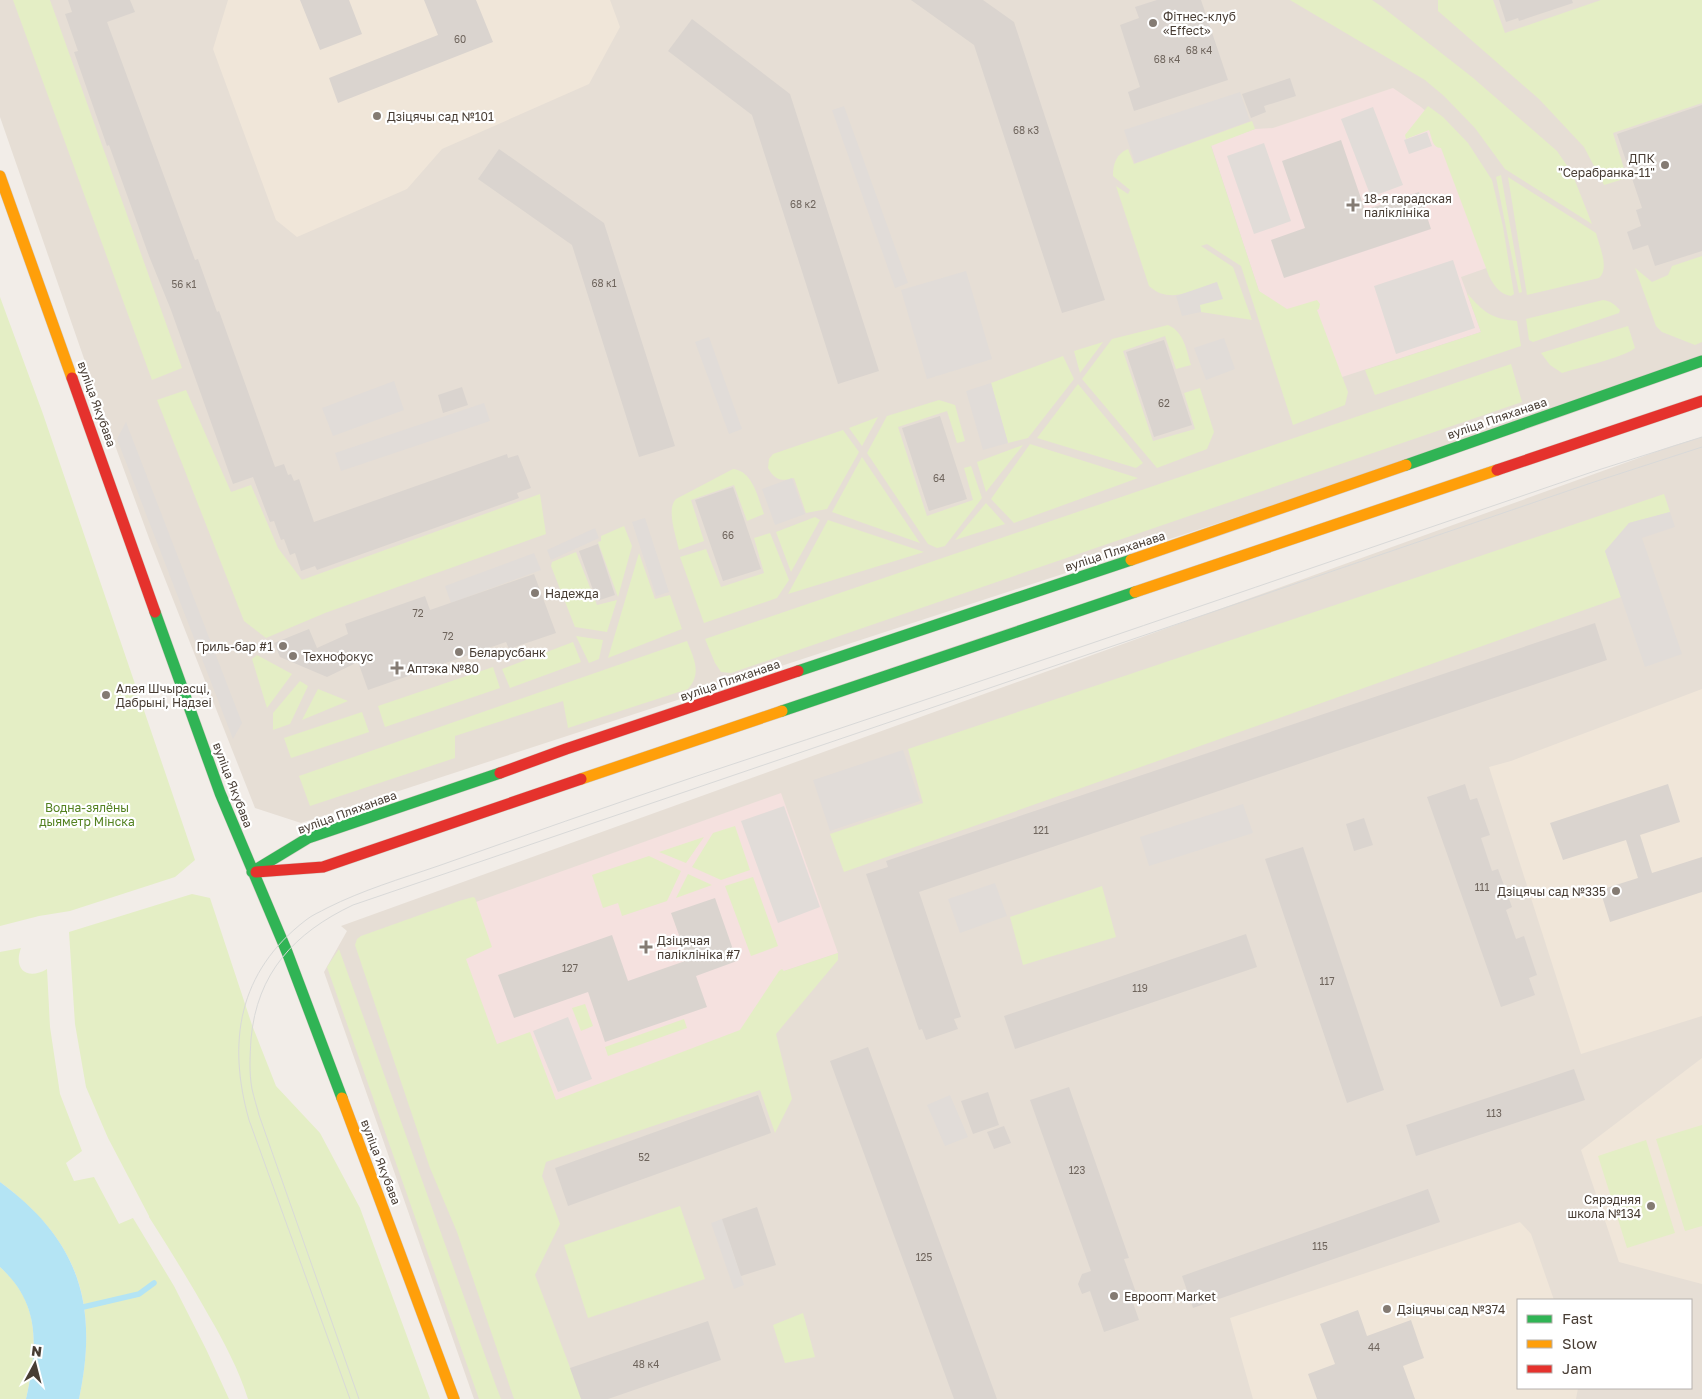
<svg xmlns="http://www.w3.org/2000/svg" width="1702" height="1399" viewBox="0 0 1702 1399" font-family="'Golos Text',sans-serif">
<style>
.residential{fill:#e6ded5;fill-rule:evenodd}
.education{fill:#f0e6d9}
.medical{fill:#f5e1df}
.green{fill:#e4eec5}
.parking{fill:#e1dcd8}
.water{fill:#b4e4f4}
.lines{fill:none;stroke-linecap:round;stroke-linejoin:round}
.stream{stroke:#b4e4f4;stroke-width:5.5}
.building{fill:#dad4cf}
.fast-casing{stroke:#d3cac0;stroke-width:12}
.slow-casing{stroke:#d3cac0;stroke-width:12}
.jam-casing{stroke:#d3cac0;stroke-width:12}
.fast{stroke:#30b455;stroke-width:11}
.slow{stroke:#ff9f0a;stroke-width:11}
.jam{stroke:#e5322d;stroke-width:11}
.tram{stroke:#d9d9d8;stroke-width:1}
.poi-dot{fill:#847b73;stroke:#fff;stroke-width:2}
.labels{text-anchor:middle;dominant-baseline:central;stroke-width:4.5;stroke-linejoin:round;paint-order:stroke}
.number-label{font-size:10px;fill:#6e645c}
.poi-label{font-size:12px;fill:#483d34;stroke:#fff;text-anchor:start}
.street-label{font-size:12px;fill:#483d34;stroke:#fff}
.park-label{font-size:12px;fill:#538120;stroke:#fff}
</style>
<rect width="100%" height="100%" fill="#f2ede8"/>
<path class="residential" d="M0,0H1702V365L301,823L255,808L150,541L97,396L0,117Z
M1702,437V1399H474L324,972L347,931L341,926L1672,446ZM1518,1300H1691V1388H1518Z"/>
<path class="education" d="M228,0H610L620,27L589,84L442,149L407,189L297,237L276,220L213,49Z
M1702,689V1016L1581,1054L1489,767L1511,761Z
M1702,1058V1284L1619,1262L1581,1150Z
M1520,1222L1531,1234L1554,1300H1518V1388H1578L1576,1399H1253L1230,1318Z"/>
<path class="medical" d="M1393,88L1421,107L1449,132L1498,264L1461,277L1481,332L1342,377L1259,291L1211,145L1255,129L1273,128Z
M781,793L838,953L784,971L742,1033L553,1104L485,1064L450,964L473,903Z"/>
<path class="green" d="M13,0H50L182,368L152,380Z
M1290,0H1372L1381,6L1472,77L1557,151L1572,173L1592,224L1505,169L1475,128L1444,96L1425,80Z
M1438,0H1493L1505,33L1601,0H1702V103L1613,133L1627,178L1604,185L1584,147L1539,99L1438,11Z
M1428,106L1443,117L1468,143L1492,180L1503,227L1514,294L1511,296C1500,294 1494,286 1489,276L1441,148C1432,148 1432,137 1429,130L1406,139L1405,135Z
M1252,121L1255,129L1211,146L1259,291L1287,309L1317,300L1320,304L1319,309L1317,310L1348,392L1345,405L1293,425L1241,266L1207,244L1201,246L1233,267L1252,320L1201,312L1199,305L1217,282C1193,290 1170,305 1149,286L1116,186L1128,194L1130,190L1113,176C1113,164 1116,154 1128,149L1134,164Z
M1501,175L1522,292L1519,293L1496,177Z
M1508,177L1596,233C1599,246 1610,268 1599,278L1527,295Z
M1702,256V342L1695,345L1662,332L1656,326L1635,268L1652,282L1668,275L1672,266Z
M1467,293C1483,312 1492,319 1517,321L1521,346L1375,395L1365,370L1481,332Z
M0,297L43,414L195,860L175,877L70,911L39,916L0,926Z
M1603,300C1611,301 1614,304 1620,310L1619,313L1533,342L1529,340L1526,319Z
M1168,325C1184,332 1186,349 1191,365L1176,369L1165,336L1123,351L1153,441L1195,429L1184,393L1200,388L1214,432L1207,449L1157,468L1082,379L1112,339Z
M1628,326L1635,348C1625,357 1578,368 1562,373L1550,365L1541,353Z
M1103,342L1080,373L1074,351Z
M1063,356L1074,379L1028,438L1008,443L991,383Z
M1511,364L1522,402L731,673L721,672L715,663L705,639Z
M1078,384L1143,463L1136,468L1037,438Z
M186,390L231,492L251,485L278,548L302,580L540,494L546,534L325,613L266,638L244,621L157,400Z
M939,400L955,405L965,441L957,443L947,411L898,427L927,516L973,500L964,468L971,466L982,498L945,546L937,548L928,544L867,453L887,416Z
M878,417L862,446L849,428Z
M843,430L859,452L827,509L806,513L794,478C781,482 775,480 768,468L769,459L773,454Z
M1030,444L1138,478L1014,523L991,499Z
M1023,445L986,492L977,462Z
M862,457L920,543L832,512Z
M733,469C753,471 758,498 764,514L747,521L734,485L691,500L704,541L679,550C676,536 666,509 676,499Z
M1664,494L1670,512L1629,523L1605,551L1621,597L844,872L830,834L923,803L908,749Z
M986,503L1005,524L955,540Z
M815,517L820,520L791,572L776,532Z
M828,520L924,552L788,594Z
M624,526L632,546L618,597L598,542L601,541V536Z
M770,533L789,580L777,598L704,623L680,557L706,549L721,587L764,573L754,538Z
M576,552L597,605L617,600L607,632L575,627L551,566L552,562Z
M639,553L655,599L670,595L682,629L608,658Z
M576,636L603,640L599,659L589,663Z
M687,641C694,659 702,673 688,689L568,728L563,701L455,736V758L310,806L299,776Z
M573,642L581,662L510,688L502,669Z
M257,655L292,674L267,708L252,659Z
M493,667L500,688L385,727L378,706Z
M300,681L308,686L290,724L273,730V713Z
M318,689L348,701L302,720Z
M362,712L369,732L291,758L284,738Z
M735,826L750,870L721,880L692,867L713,833Z
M704,837L686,863L659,852Z
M649,856L681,871L667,901L622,916L618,903L603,908L592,875Z
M688,874L712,885L676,898Z
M753,877L778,946L751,956L725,886Z
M1102,886L1116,937L1023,965L1010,917Z
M192,894L210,898L252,1025L276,1086L320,1133L360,1208L430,1399H248C239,1370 224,1342 209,1316C190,1282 170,1250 149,1217V1216L108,1138L86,1087L75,1024L69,932Z
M473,897L475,898L492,947L466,959L497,1044L530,1032L556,1100L740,1030L779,971L782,969L784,971L838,953V960L776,1034L792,1099L775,1133L760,1090L546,1162L542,1176L560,1224L535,1275L582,1399H514L457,1232L430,1168L355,945L357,939L361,936L459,901Z
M21,948C13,969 27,981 47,969L50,1027L60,1094L82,1151L66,1163L74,1181L94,1177L119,1224L133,1218L174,1286L206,1349L229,1399H79C99,1303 79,1241 0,1182V952Z
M339,949L496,1386L501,1399H479L327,967Z
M585,1004L593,1026L581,1031L572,1008Z
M684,1019L687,1028L608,1056L605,1047Z
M1702,1125V1226L1685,1231L1656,1139Z
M1646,1140L1675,1233L1627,1248L1598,1156Z
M680,1206L705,1279L588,1318L564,1245Z
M0,1267C42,1304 37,1349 26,1399H0Z
M803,1313L815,1357L785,1363L773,1325Z"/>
<path class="parking" d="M1240,92L1250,121L1135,163L1124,130Z
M844,106L908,283L895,288L832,110Z
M1373,107L1403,185L1371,197L1341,119Z
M1427,132L1432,146L1409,154L1404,140Z
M1264,143L1291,221L1254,234L1227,156Z
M1453,260L1475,328L1396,354L1374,286Z
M966,271L992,359L927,379L901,290Z
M1217,282L1223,299L1200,305L1201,312L1182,316L1176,296Z
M709,337L742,429L729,434L695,342Z
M1224,338L1235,369L1206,380L1194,348Z
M394,381L404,410L333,436L322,408Z
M991,383L1008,443L983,450L966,391Z
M484,403L490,421L341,471L335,453Z
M126,422L242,723L233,739L117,439Z
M792,478L805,514L775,525L762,489Z
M1670,512L1675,527L1642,538L1682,654L1645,667L1605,551L1629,523Z
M645,518L669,592L656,596L632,522Z
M595,528L599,538L551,560L547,550Z
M534,553L541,570L451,603L445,586Z
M903,750L920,801L830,831L813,780Z
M1243,804L1253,833L1149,866L1140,837Z
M784,806L820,907L778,923L741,821Z
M995,883L1007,916L960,933L948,899Z
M568,1017L592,1079L558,1092L533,1031Z
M950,1095L968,1137L945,1146L927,1105Z
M722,1219L744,1285L734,1289L711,1223Z"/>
<path class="water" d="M0,1182C79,1240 99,1305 79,1399H26C37,1349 42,1305 0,1267Z"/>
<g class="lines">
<path class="stream" d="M79,1308L139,1294L154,1283"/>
</g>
<path class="building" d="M68,0H130L135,12L107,22L195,260L198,259L217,312L219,311L275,467L284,464L288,475L291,474L294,481L299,479L314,522L507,454L508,458L518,455L531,488L517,493L519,498L317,570L315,566L301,571L295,553L290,555L284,539L281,540L274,521L270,522L253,477L233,484L171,310L149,256L109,145L107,146L74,52L78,51L65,14L72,12Z
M300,0H349L362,34L320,50Z
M424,0H476L493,42L338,103L329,78L438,35Z
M911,0H983L1014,22L1105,300L1062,313L974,45Z
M1157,0H1201L1228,80L1134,111L1128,92L1140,87L1120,25L1139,18L1135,7Z
M1499,0H1572L1573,3L1519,21L1518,18L1506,22Z
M692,19L790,94L879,371L838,384L752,115L668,51Z
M1290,78L1296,96L1264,106L1266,112L1251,118L1242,94Z
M1702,105V251L1655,266L1648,245L1633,250L1627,232L1641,226L1636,210L1642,208L1617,134Z
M1341,140L1365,210L1419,192L1431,229L1284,278L1271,240L1305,228L1282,161Z
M499,149L604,223L675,446L639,457L572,245L478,179Z
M1164,340L1192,425L1154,437L1126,352Z
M462,387L468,405L443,413L438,395Z
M940,416L967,499L929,511L902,428Z
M733,487L761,569L723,581L695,500Z
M598,544L615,595L597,601L579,551Z
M534,574L556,633L509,649L506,642L368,690L358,662L327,677L280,657L274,643L309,629L317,648L348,634L345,624L425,596L430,610Z
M1595,623L1607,660L919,892L961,1017L954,1019L958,1029L926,1040L922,1029L919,1030L866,874L888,867L886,861Z
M1465,784L1470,800L1477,798L1490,835L1481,838L1492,871L1498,869L1512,907L1506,910L1516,939L1524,936L1537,975L1529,978L1535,995L1501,1007L1427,797Z
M1668,784L1680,822L1640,835L1652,873L1702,857V892L1610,922L1600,890L1638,878L1626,840L1563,860L1550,823Z
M1364,818L1373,845L1354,851L1346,824Z
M1303,847L1384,1090L1347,1103L1265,859Z
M715,898L737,961L696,976L707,1007L605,1042L588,992L514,1018L498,975L612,935L628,981L688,960L671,913Z
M1246,934L1257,967L1015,1049L1004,1016Z
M868,1047L908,1155L997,1399H954L830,1061Z
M1574,1069L1585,1100L1416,1156L1406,1125Z
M1069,1087L1129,1258L1124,1259L1138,1298L1132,1300L1139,1320L1104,1332L1090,1291L1082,1294L1078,1284L1082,1274L1091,1271L1030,1100Z
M988,1092L999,1125L973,1134L961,1101Z
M758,1095L771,1133L568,1206L555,1168Z
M1004,1126L1011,1143L994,1149L987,1132Z
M1428,1189L1440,1222L1193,1308L1182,1276Z
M757,1207L776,1265L741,1276L722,1219Z
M1358,1310L1367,1336L1411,1320L1424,1358L1403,1366L1415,1399H1317L1308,1374L1335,1364L1320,1324Z
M708,1321L721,1360L608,1399H581L570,1368Z"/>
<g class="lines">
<defs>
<path id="fast" d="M1406,465L1702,361
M155,612L220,793L287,952L342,1098
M798,671L1131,560
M782,711L1135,592
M252,872L308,838L500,773"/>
<path id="slow" d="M0,176L72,378
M1131,560L1406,465
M1135,592L1497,470
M581,779L782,711
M342,1098L454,1399"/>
<path id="jam" d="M72,378L155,612
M1497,470L1702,401
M500,773L566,749L798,671
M256,872L323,867L581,779"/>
</defs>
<use href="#fast" class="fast-casing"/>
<use href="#slow" class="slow-casing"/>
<use href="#jam" class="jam-casing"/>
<use href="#fast" class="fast"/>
<use href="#slow" class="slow"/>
<use href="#jam" class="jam"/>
<path class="tram" d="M350,1399L249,1120C227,1042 238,972 306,920C312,915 320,912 327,908C363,890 400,879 438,866C523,836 608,806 694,777C994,678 1293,574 1592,472L1702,437
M359,1399L259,1115C257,1107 254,1098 252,1089C249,1073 250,1056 251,1039C257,973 294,933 353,905L1591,483L1702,447"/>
</g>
<g class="poi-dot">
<circle cx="1153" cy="23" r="5"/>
<circle cx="377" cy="116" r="5"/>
<circle cx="1665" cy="165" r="5"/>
<path d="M1350.5 197.5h5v5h5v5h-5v5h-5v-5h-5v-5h5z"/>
<circle cx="535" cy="593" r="5"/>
<circle cx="283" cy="646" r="5"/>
<circle cx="459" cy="652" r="5"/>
<circle cx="293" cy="656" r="5"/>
<path d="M394.5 660.5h5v5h5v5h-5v5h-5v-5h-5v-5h5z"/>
<circle cx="106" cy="695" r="5"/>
<circle cx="1616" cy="891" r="5"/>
<path d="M643.5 939.5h5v5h5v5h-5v5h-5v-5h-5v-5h5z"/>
<circle cx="1651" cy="1206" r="5"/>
<circle cx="1114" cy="1296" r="5"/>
<circle cx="1387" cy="1309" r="5"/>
</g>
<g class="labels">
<g class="number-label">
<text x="460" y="39">60</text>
<text x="1199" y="50">68 к4</text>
<text x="1167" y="59">68 к4</text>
<text x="1026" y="130">68 к3</text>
<text x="803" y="204">68 к2</text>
<text x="604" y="283">68 к1</text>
<text x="184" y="284">56 к1</text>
<text x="1164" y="403">62</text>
<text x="939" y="478">64</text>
<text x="728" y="535">66</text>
<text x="418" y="613">72</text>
<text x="448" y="636">72</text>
<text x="1041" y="830">121</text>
<text x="1482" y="887">111</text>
<text x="570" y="968">127</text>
<text x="1327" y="981">117</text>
<text x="1140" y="988">119</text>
<text x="1494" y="1113">113</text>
<text x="644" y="1157">52</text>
<text x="1077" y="1170">123</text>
<text x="1320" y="1246">115</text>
<text x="924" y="1257">125</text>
<text x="1374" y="1347">44</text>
<text x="646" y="1364">48 к4</text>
</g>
<g class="poi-label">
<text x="1163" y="16">Фітнес-клуб<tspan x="1163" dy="14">«Effect»</tspan></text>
<text x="387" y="116">Дзіцячы сад №101</text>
<text x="1655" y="158" text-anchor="end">ДПК<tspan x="1655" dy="14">"Серабранка-11"</tspan></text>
<text x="1364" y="198">18-я гарадская<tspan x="1364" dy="14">паліклініка</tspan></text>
<text x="545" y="593">Надежда</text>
<text x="273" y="646" text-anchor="end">Гриль-бар #1</text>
<text x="469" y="652">Беларусбанк</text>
<text x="303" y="656">Технофокус</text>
<text x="407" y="668">Аптэка №80</text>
<text x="116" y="688">Алея Шчырасці,<tspan x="116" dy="14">Дабрыні, Надзеі</tspan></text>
<text x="1606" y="891" text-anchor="end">Дзіцячы сад №335</text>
<text x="657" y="940">Дзіцячая<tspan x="657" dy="14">паліклініка #7</tspan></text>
<text x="1641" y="1199" text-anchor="end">Сярэдняя<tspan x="1641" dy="14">школа №134</tspan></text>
<text x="1124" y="1296">Евроопт Market</text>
<text x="1397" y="1309">Дзіцячы сад №374</text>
</g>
<g class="street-label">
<text transform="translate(97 404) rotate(70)">вуліца Якубава</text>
<text transform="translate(1497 418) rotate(-19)">вуліца Пляханава</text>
<text transform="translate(1115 551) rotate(-18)">вуліца Пляханава</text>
<text transform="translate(730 680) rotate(-19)">вуліца Пляханава</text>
<text transform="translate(233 785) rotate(69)">вуліца Якубава</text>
<text transform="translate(347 812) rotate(-20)">вуліца Пляханава</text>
<text transform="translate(381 1162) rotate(69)">вуліца Якубава</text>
</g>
<g class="park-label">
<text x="87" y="807">Водна-зялёны<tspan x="87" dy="14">дыяметр Мінска</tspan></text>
</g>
</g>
<rect x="1517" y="1299" width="175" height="90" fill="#ffffff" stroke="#b6b1ae"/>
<rect x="1527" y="1315" width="25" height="8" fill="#30b455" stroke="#b6b1ae"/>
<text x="1562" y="1324" font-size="15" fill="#483d34">Fast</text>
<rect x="1527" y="1340" width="25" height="8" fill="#ff9f0a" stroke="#b6b1ae"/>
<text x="1562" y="1349" font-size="15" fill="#483d34">Slow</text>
<rect x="1527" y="1365" width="25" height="8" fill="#e5322d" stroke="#b6b1ae"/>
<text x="1562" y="1374" font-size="15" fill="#483d34">Jam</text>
<g transform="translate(35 1364) rotate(7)" stroke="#ffffff" stroke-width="4" paint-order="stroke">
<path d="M0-4L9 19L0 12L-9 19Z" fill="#483d34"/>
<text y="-8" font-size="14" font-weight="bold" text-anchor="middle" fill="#483d34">N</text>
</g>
</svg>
